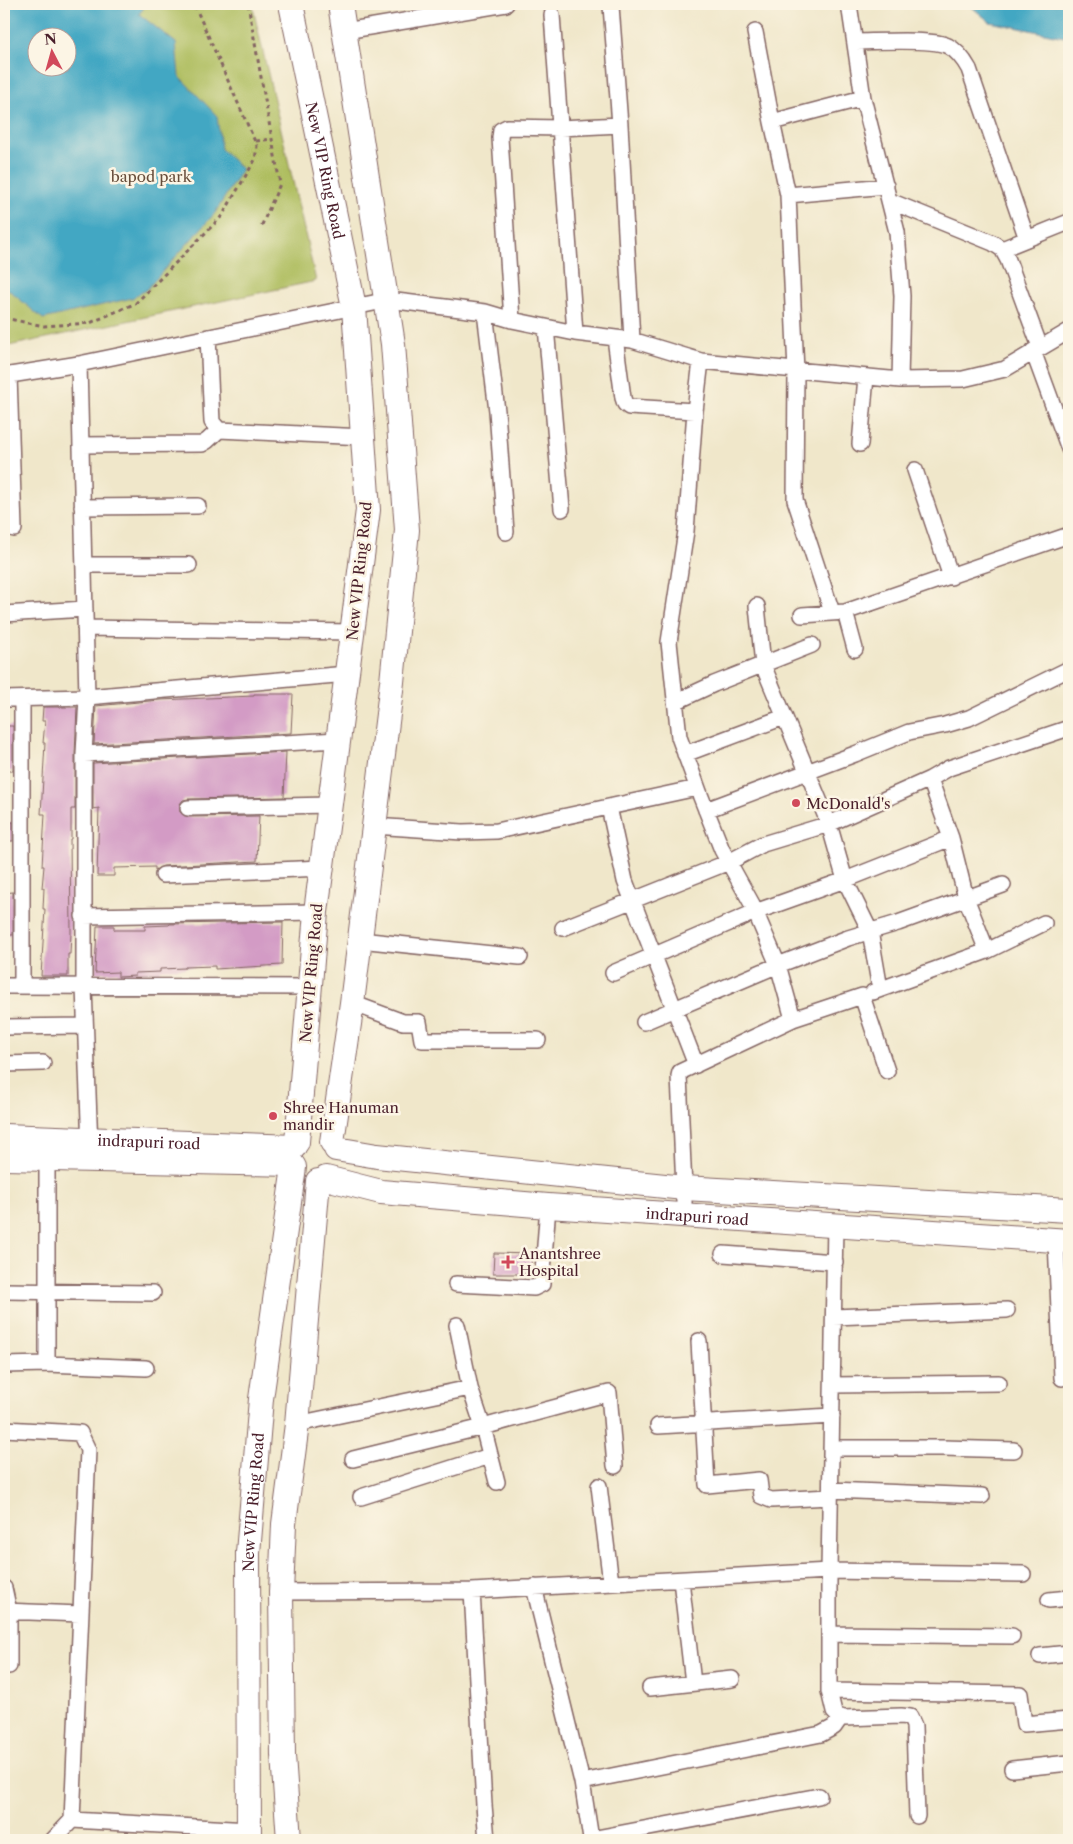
<svg xmlns="http://www.w3.org/2000/svg" width="1073" height="1844" viewBox="0 0 1073 1844" font-family="'Libre Caslon Text',serif">
<style>
.green{fill:#aebd5f;stroke:#7c6e45;fill-rule:evenodd}
.water{fill:#43a7c3;stroke:#466377;fill-rule:evenodd}
.building{fill:#d39bc5}
.lines{fill:none;stroke-linecap:round;stroke-linejoin:round}
.minor-casing{stroke:#846563;stroke-width:18}
.primary-casing{stroke:#846563;stroke-width:26}
.path{stroke:#846563;stroke-width:3;stroke-dasharray:4 4;stroke-linecap:butt}
.minor{stroke:#fff;stroke-width:15}
.primary{stroke:#fff;stroke-width:24}
.poi-dot{fill:#d1495b;stroke:#fcf5e5;stroke-width:2}
.labels{text-anchor:middle;dominant-baseline:central;stroke-width:5;stroke-linejoin:round;paint-order:stroke}
.street-label{font-size:15px;fill:#4a1f2b;stroke:#fcf5e5}
.park-label{font-size:15px;fill:#684e3b;stroke:#fcf5e5}
.poi-label{font-size:15px;fill:#4a1f2b;stroke:#fcf5e5;text-anchor:start}
</style>
<rect width="100%" height="100%" fill="#fcf5e5"/>
<filter id="ink" filterUnits="userSpaceOnUse"><feTurbulence type="fractalNoise" baseFrequency=".02" numOctaves="2"/><feDisplacementMap in="SourceGraphic" scale="10" xChannelSelector="R" yChannelSelector="G"/><feConvolveMatrix kernelMatrix="1 2 1 2 8 2 1 2 1" color-interpolation-filters="sRGB"/></filter>
<filter id="wash" filterUnits="userSpaceOnUse"><feTurbulence type="fractalNoise" baseFrequency=".0096" numOctaves="4" result="noise"/><feDisplacementMap in="SourceGraphic" scale="20" xChannelSelector="R" yChannelSelector="G"/><feGaussianBlur stdDeviation="1.12" result="paint"/><feColorMatrix in="noise" values="0 0 0 0 0 0 0 0 0 0 0 0 0 0 0 0 0 1.4 0 .05"/><feComposite in="paint" operator="in"/></filter>
<g filter="url(#wash)">
<rect width="100%" height="100%" fill="#f0e7ca"/>
<path class="green" d="M4,4H252L316,281L4,347ZM38,38H68V68H38Z"/>
<path class="water" d="M4,4H147L139,14L176,43L179,76L217,116L221,149L242,169L215,213L146,290L132,298L43,319L4,286ZM38,38H68V68H38Z
M968,4H1069V38L990,22Z"/>
<g id="blocks">
<path class="building" d="M254,694H293L291,733L94,744L96,706L160,700L254,696Z
M43,707H77L75,754V809H71V839H70L71,933L70,954H68V976H41L45,909H43L44,888H42L44,866H42L45,814H41L45,743H43L45,721H42Z
M4,726H13V771H4Z
M286,752L284,797L188,799L183,800L180,804V812L188,817L259,816L257,861L163,866L155,870V867L114,868V876H97L99,808L93,809V763Z
M4,822H13V841H4Z
M13,892V935H4V893Z
M283,922L282,965L215,969V966L185,967V968L160,969V972L135,973V976L118,977V972L95,973L97,926H114V930H145V926L169,925L170,924Z
M494,1253L531,1254V1274H493Z"/>
</g>
</g>
<g filter="url(#ink)">
<use href="#blocks" fill-opacity="0" stroke="#846563" stroke-width="1"/>
<g class="lines">
<defs>
<path id="minor" d="M849,4L863,98L897,232L902,296L900,380
M611,6L620,125
M552,15L575,333
M345,31L506,4
M755,32L772,122
M855,42C875,42 933,38 948,46C958,51 964,60 969,69L1027,239
M863,98L772,122L788,195L886,186
M788,195L796,371L795,500L832,612
M890,201L993,243L1002,249L1008,260L1040,347
M1002,249L1069,222
M485,312L497,411L506,532
M512,320L500,138L501,130L507,127L560,128L620,125L632,340
M546,327L562,509
M208,337L212,422L219,430L364,437
M615,338L623,398L625,404L629,407L695,411
M1033,351L1069,449
M701,361L695,411L686,531L669,642L679,737L701,797L722,850L752,904L778,965L793,1019L862,996L887,1071
M79,364L87,697L84,754V987L90,1147
M9,375L14,529
M4,376L79,364L388,300L485,312L512,320L575,333L632,340L701,361L900,380L963,379L1005,369L1069,331
M860,444L866,377
M81,445L202,444L207,441L219,430
M915,470L951,577
M82,507L198,506
M84,565H189
M845,612L855,649
M4,614L85,609
M802,615L845,612L1069,535
M85,628L353,632
M4,699L87,697L347,674
M22,699V986
M675,702L714,684L812,645
M84,754L338,740
M685,754L784,717
M930,779L949,768L1069,728
M609,807L625,881L696,1065
M188,808L330,805
M706,810L855,754L909,732L945,725L969,718L1069,669
M374,826L462,832L497,831L697,788
M951,838L845,880L829,824L930,779L951,838L966,898L987,951
M163,875L322,868
M83,916L316,912
M563,928L729,862L763,844L829,824L763,665L757,606
M360,940L520,957
M613,973L755,912L845,880L870,931L880,989
M4,986L309,987
M873,992L987,951L1044,923
M352,1003L403,1022H419L422,1040H538
M644,1022L778,965L848,938L898,923L1003,885
M4,1027L84,1026
M4,1064L43,1063
M684,1216V1188L679,1076L680,1072L793,1019
M835,1224L829,1571V1691L834,1712L839,1717L844,1718L901,1716L910,1717L914,1726L917,1816
M1056,1240L1062,1378
M723,1254L835,1262
M456,1284L534,1288L542,1284L548,1206
M4,1291L153,1293
M834,1317L1007,1310
M457,1325L470,1388
M699,1341L707,1485L759,1480L761,1496L771,1500L830,1497
M47,1364L146,1368
M4,1365L47,1364V1151
M833,1385L999,1383
M297,1424L470,1388L483,1427L609,1393L615,1466
M658,1426L832,1416
M4,1429L80,1433L88,1450L72,1820L249,1830
M831,1448H943L1014,1450
M353,1459L483,1427L497,1482
M599,1486L611,1583
M831,1490L982,1496
M361,1497L490,1456
M681,1580L693,1683
M534,1587L582,1782L821,1734L834,1727L841,1717
M4,1588L9,1611V1666
M472,1591L484,1805L487,1840
M281,1592L472,1591L829,1571L1023,1574
M1049,1600L1069,1598
M4,1611L80,1614
M829,1634L1012,1636
M1040,1656L1069,1653
M650,1688L732,1679
M829,1691L1020,1694L1024,1724L1069,1720
M1012,1769L1069,1763
M582,1782L591,1839L819,1796
M53,1840L72,1820"/>
<g id="primary">
<path id="s1" d="M291,4L354,307L368,510L316,912L297,1142"/>
<path id="s2" d="M4,1136L294,1147"/>
<path d="M332,1142L352,1003L392,682L407,530L393,344L340,4"/>
<path d="M336,1149L377,1156L684,1188L1069,1210"/>
<path d="M4,1158L292,1164"/>
<path id="s3" d="M326,1178L381,1192L548,1206L1069,1241"/>
<path id="s4" d="M249,1840L248,1553L261,1399L294,1167"/>
<path d="M289,1840L283,1755L281,1592L284,1524L297,1424L318,1181"/>
</g>
</defs>
<use href="#minor" class="minor-casing"/>
<use href="#primary" class="primary-casing"/>
<path class="path" d="M248,4L280,184L261,227
M256,141L272,139
M4,318L44,326L90,323L136,303L222,216L255,160L257,146L194,4"/>
<use href="#minor" class="minor"/>
<use href="#primary" class="primary"/>
</g>
</g>
<g class="poi-dot">
<circle cx="796" cy="803" r="5"/>
<circle cx="273" cy="1116" r="5"/>
<path d="M505.5 1254.5h5v5h5v5h-5v5h-5v-5h-5v-5h5z"/>
</g>
<g class="labels">
<g class="street-label">
<text stroke="none"><textPath href="#s1" startOffset="170">New VIP Ring Road</textPath></text>
<text transform="translate(359 571) rotate(-84)">New VIP Ring Road</text>
<text transform="translate(311 973) rotate(-85)">New VIP Ring Road</text>
<text stroke="none"><textPath href="#s2" startOffset="145">indrapuri road</textPath></text>
<text stroke="none"><textPath href="#s3" startOffset="374">indrapuri road</textPath></text>
<text stroke="none"><textPath href="#s4" startOffset="338">New VIP Ring Road</textPath></text>
</g>
<g class="park-label">
<text x="151" y="176">bapod park</text>
</g>
<g class="poi-label">
<text x="806" y="803">McDonald's</text>
<text x="283" y="1107">Shree Hanuman<tspan x="283" dy="17">mandir</tspan></text>
<text x="519" y="1253">Anantshree<tspan x="519" dy="17">Hospital</tspan></text>
</g>
</g>
<rect width="1073" height="1844" fill="none" stroke="#fcf5e5" stroke-width="20"/>
<g transform="translate(52 52) rotate(354)"><circle r="24" fill="#fcf5e5" stroke="#b59f9b"/>
<path d="M0-4L9 19L0 12L-9 19Z" fill="#d1495b"/>
<text y="-8" font-size="14" font-weight="bold" text-anchor="middle" fill="#4a1f2b">N</text>
</g>
</svg>
